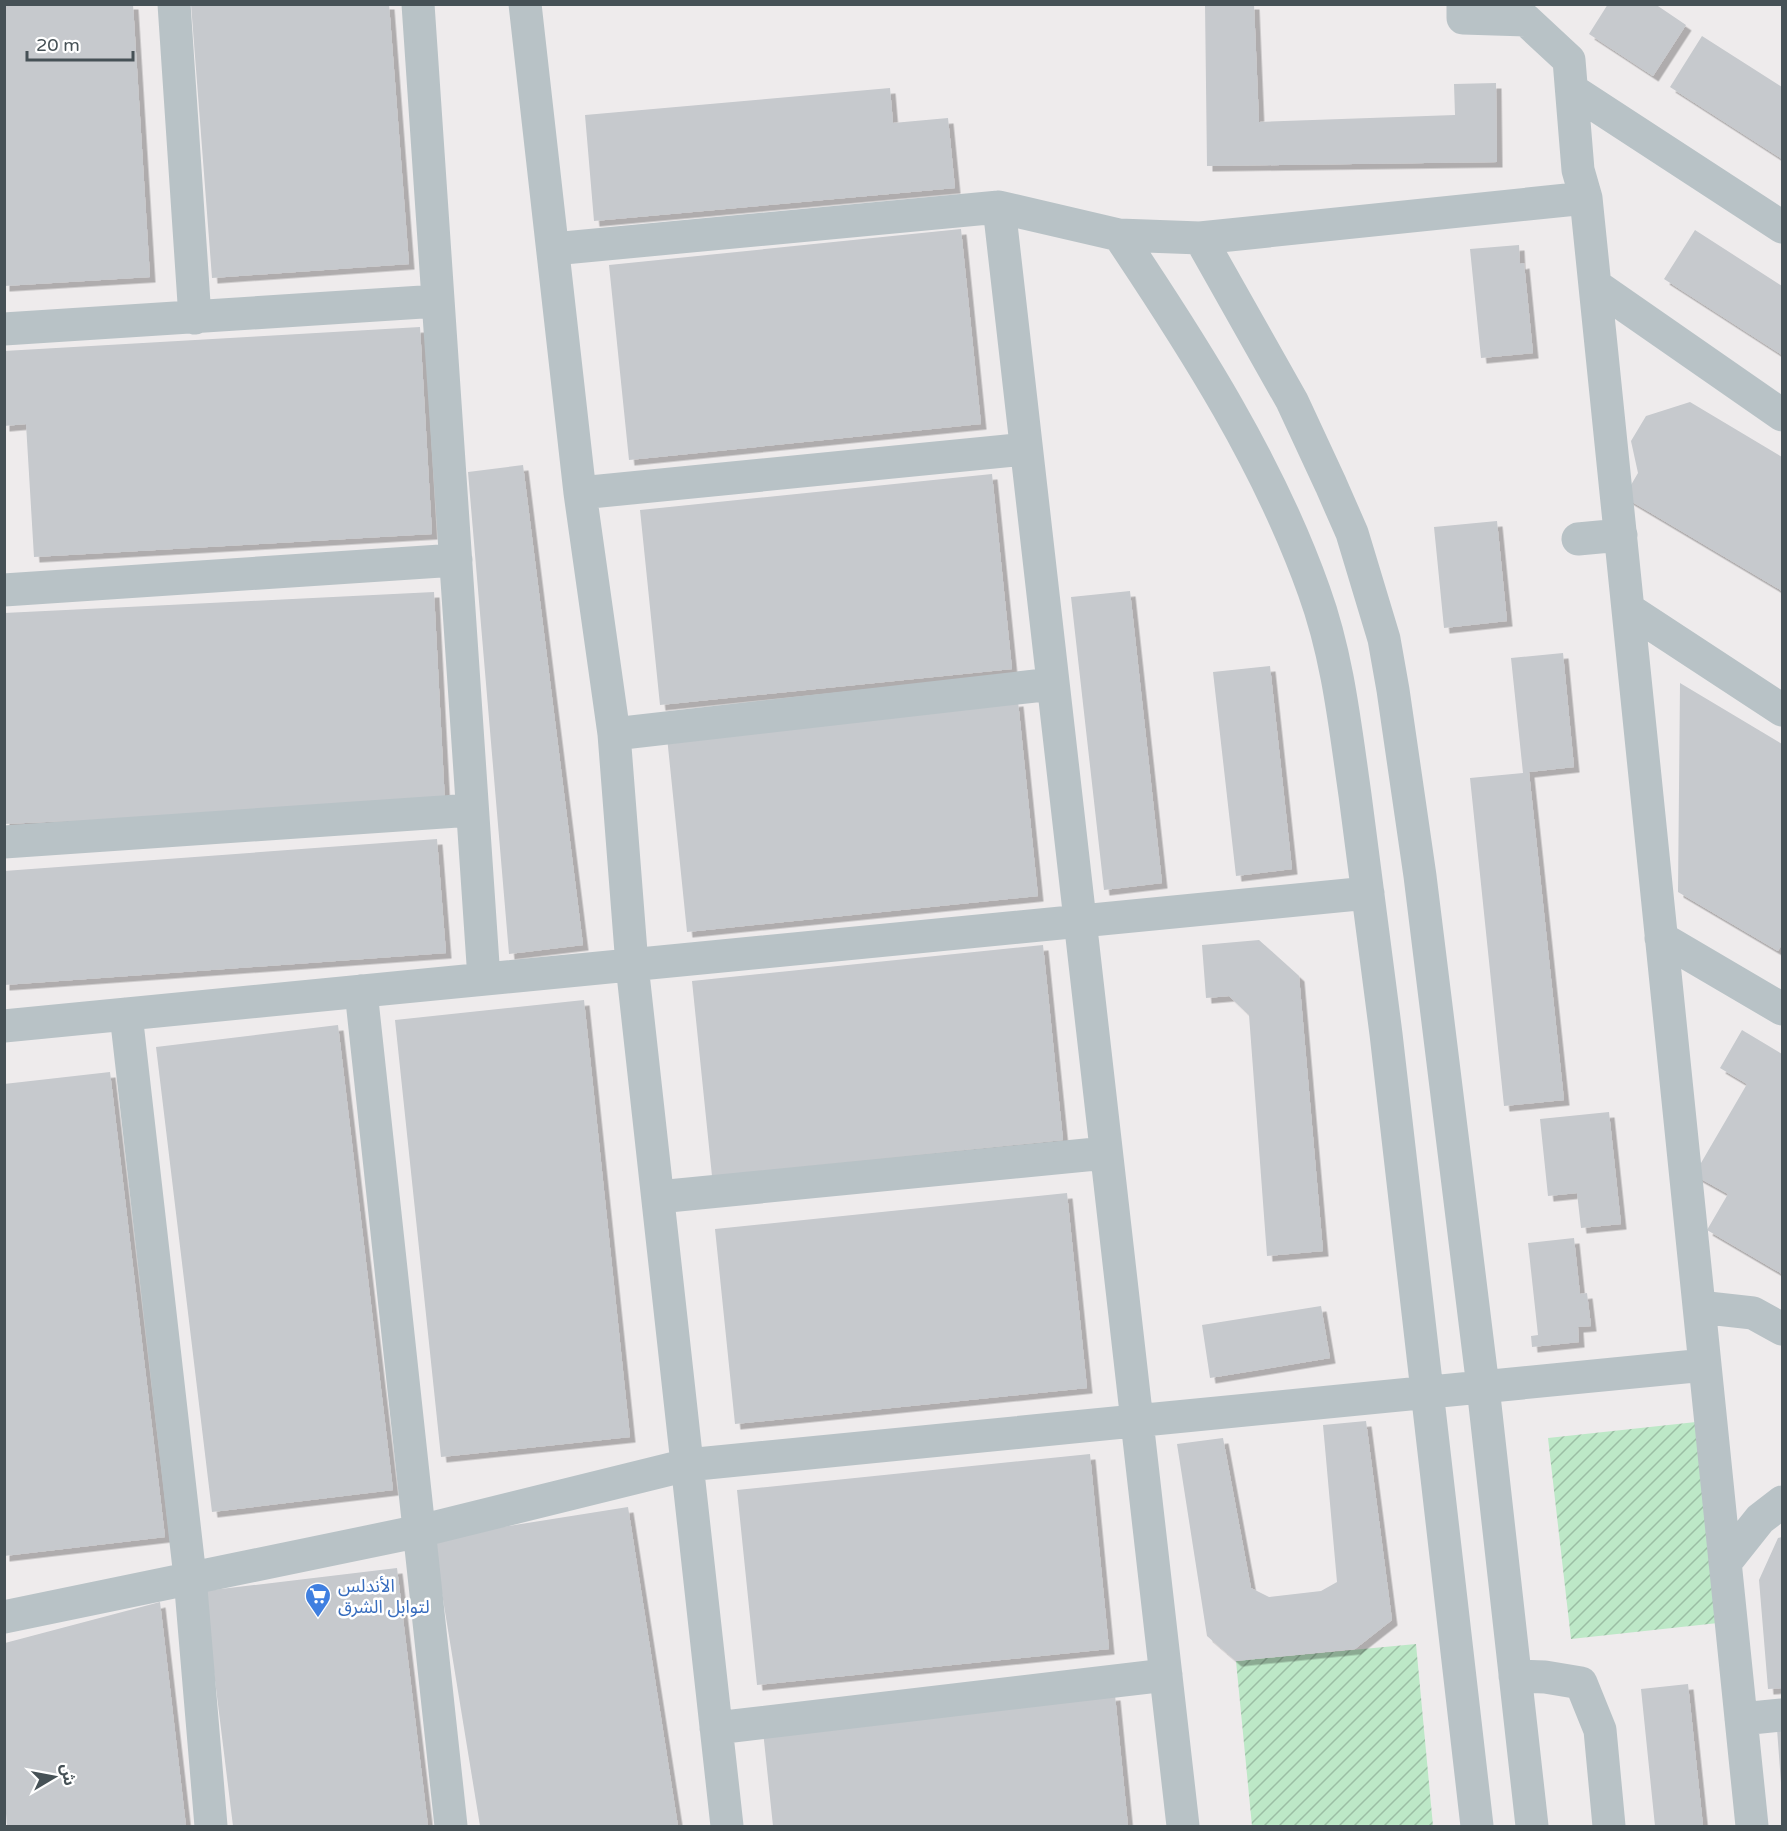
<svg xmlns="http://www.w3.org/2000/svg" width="1787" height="1831" viewBox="0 0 1787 1831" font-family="'Varela Round','Noto Sans Arabic',sans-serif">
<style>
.garden{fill:url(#garden-furrows)}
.building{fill:#c6c9cd;filter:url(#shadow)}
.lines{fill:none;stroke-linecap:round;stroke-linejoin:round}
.minor{stroke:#b8c2c6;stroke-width:33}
.labels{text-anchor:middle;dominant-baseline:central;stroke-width:5;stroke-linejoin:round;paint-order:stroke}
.shop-label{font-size:18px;fill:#366cbe;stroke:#fff;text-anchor:start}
</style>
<defs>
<pattern id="garden-furrows" width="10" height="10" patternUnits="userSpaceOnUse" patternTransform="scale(1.5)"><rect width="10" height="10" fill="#bde8c7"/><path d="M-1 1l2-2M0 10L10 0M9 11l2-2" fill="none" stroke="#9bbea4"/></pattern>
<filter id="shadow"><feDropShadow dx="5.5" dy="5.5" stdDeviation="0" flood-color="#0004"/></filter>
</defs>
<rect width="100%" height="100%" fill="#eeebec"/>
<path class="garden" d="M1696,1422L1718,1623L1571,1639L1548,1438Z
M1416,1644L1433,1826H1252L1236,1661Z"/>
<path class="building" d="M4,4H133L150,277L4,286Z
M191,4H389L409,264L212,278Z
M1205,4H1254L1259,122L1455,115L1454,84L1496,83L1497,162L1207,166Z
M1608,4H1655L1686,25L1653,76L1589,34Z
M1702,36L1782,87V159L1670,87Z
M890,88L893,123L948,118L955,188L594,221L585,115Z
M961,229L981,424L629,460L609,265Z
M1695,230L1782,286V355L1664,279Z
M1519,245L1520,264L1524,263L1533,353L1481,358L1470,249Z
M420,327L432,534L34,557L26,424L4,426V351Z
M1690,402L1782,457V591L1624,497L1638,473L1631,441L1646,416Z
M523,465L583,945L509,954L468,472Z
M992,474L1012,669L660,705L640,510Z
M1497,521L1507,621L1444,628L1434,527Z
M1130,591L1162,883L1104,890L1071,597Z
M434,592L445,803L4,824V613Z
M1563,653L1574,767L1529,772L1564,1100L1504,1106L1470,778L1523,773L1511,658Z
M1270,666L1292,869L1236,876L1213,672Z
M1680,683L1782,744V944L1778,951L1678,892Z
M1018,701L1038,896L687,932L667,737Z
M437,839L446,953L4,985V871Z
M1259,940L1299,976L1323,1251L1267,1256L1249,1015L1229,996L1206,998L1202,945Z
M1043,945L1063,1140L712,1176L692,981Z
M584,1000L630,1437L441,1457L395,1020Z
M338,1025L393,1490L212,1512L156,1047Z
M1742,1030L1782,1054V1274L1707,1230L1728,1194L1694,1175L1747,1084L1720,1068Z
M110,1072L165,1537L4,1556V1084Z
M1609,1112L1621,1224L1581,1228L1577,1193L1548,1196L1540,1119Z
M1067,1193L1087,1388L735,1424L715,1229Z
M1574,1238L1580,1294L1587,1293L1591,1326L1578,1327L1579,1342L1532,1347L1531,1336L1538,1335L1528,1243Z
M1321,1306L1330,1358L1210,1378L1202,1325Z
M1366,1421L1392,1620L1355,1649L1236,1661L1207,1636L1177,1444L1223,1438L1251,1588L1269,1597L1321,1591L1337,1582L1323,1425Z
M1090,1454L1109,1649L757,1685L737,1490Z
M628,1507L678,1826H480L433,1538Z
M1782,1537V1688L1768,1689L1759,1580L1778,1538Z
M397,1568L428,1826H233L204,1591Z
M160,1602L186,1826H7L5,1801V1643Z
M1688,1684L1703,1826H1655L1641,1689Z
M1115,1695L1128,1826H773L763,1731Z
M1777,1729H1782V1783H1781Z"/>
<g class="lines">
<path class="minor" d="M174,4L195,318
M418,4L484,979
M525,4L580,493L614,734L632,965L727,1826
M1463,4V18L1526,20L1569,60L1578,170L1586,198L1752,1826
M1572,90L1782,227
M999,207L1183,1826
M1119,235C1194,347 1269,464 1314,591C1338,657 1345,726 1355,795C1366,874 1376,954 1386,1034C1418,1298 1448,1562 1477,1826
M1200,238L1292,401L1331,485L1352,533L1384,639L1393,690L1420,876L1483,1387L1532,1826
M553,249L999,207L1119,235L1200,238L1586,198
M1595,285L1782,415
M4,329L438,301
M580,493L1026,449
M1578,539L1621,535
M4,590L456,560
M1628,609L1782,710
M614,734L1053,684
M4,842L472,810
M1661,938L1782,1009
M361,991L451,1826
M126,1014L190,1577L211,1826
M4,1026L1368,893
M658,1197L1106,1153
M1699,1307L1753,1313L1782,1329
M1725,1563L1760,1519L1782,1502
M4,1617L420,1531L687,1465L1705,1365
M1515,1676L1545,1677L1581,1683L1600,1730L1609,1826
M1741,1719L1782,1715
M716,1728L1166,1675"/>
</g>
<defs>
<symbol id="supermarket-pin" viewBox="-11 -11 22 30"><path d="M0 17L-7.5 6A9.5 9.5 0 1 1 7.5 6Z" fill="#3f7fe0" stroke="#fff"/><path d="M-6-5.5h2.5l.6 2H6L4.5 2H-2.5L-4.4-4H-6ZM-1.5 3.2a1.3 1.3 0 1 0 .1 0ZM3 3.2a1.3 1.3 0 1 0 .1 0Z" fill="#fff"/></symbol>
</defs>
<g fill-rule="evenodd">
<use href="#supermarket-pin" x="303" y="1581" width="30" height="40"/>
</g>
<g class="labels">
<g class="shop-label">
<text x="338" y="1586">الأندلس<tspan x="338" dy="21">لتوابل الشرق</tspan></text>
</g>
</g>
<rect width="1787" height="1831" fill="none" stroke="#465156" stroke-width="12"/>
<g transform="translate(54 1777) rotate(80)" stroke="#ffffff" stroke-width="4.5" paint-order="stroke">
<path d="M0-4.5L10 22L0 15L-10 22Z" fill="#465156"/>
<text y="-9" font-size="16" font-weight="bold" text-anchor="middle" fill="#465156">ش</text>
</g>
<path d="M27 51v9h106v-9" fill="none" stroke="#465156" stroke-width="3"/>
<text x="36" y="51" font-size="18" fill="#465156" stroke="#ffffff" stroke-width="4.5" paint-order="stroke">20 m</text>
</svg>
